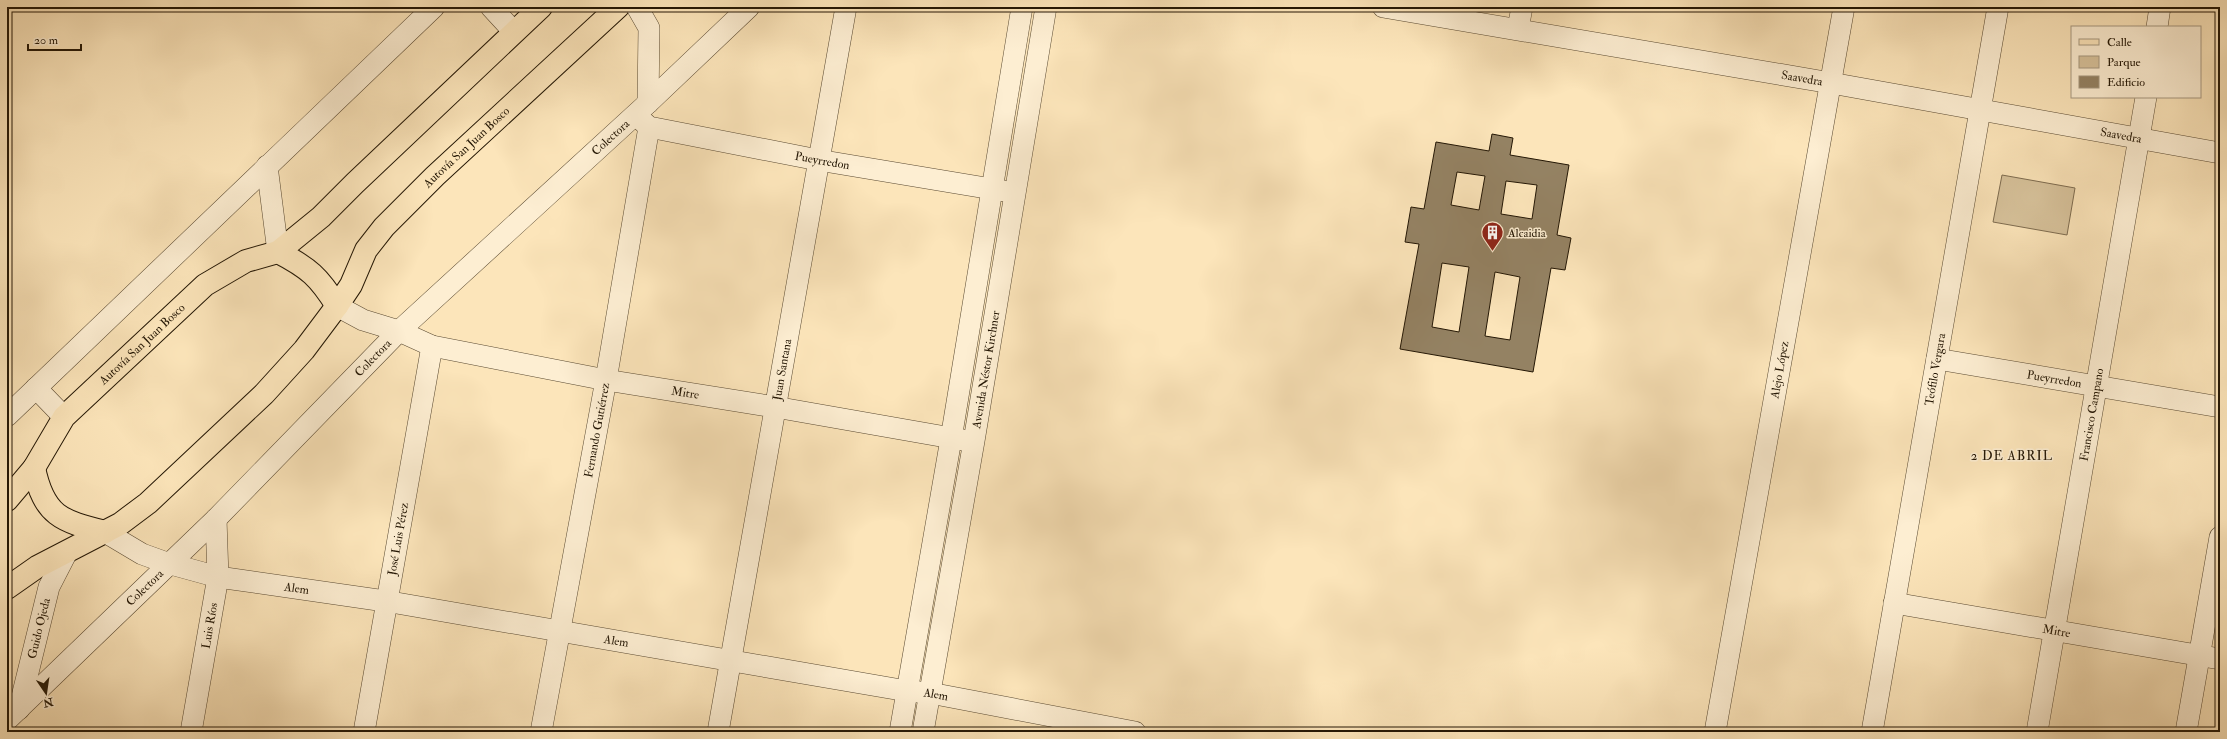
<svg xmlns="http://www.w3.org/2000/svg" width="2227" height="739" viewBox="0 0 2227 739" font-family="'IM FELL Double Pica',serif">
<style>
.green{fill:#d7c29b;stroke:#7e6c50}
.building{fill:#948263;stroke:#241705;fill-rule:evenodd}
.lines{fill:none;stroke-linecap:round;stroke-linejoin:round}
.minor-casing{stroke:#5a4a32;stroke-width:22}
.major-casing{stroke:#241705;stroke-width:24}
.minor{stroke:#fdeed2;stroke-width:21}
.major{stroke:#fce5ba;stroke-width:22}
.labels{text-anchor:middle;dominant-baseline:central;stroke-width:3;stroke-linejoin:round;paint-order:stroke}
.street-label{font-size:12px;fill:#241705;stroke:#fdeed2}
.poi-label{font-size:12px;fill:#241705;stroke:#fdeed2;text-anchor:start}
.neighbourhood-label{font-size:13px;letter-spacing:1px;fill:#241705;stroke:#fdeed2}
</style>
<rect width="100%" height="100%" fill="#fce5ba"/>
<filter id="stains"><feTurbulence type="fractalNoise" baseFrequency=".005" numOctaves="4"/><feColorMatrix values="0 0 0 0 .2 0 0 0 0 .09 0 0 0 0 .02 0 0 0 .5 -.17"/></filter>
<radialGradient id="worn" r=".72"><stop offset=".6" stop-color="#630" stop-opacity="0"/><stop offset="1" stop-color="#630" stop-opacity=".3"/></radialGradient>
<path class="green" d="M2002,175L2075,188L2067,235L1993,222Z"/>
<path class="building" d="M1492,134L1513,138L1510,155L1569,165L1557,235L1571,238L1565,270L1551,268L1533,372L1400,349L1419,244L1405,242L1411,207L1424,209L1436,142L1489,151ZM1457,172L1485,176L1479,210L1451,205ZM1506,181L1537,185L1532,219L1501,214ZM1442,263L1469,267L1459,332L1432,327ZM1495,272L1520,277L1510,340L1485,336Z"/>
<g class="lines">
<defs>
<g id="minor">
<path d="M491,7L514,32"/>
<path d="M637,7L649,28L648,103"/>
<path id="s1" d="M1383,7L1831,83L2220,153"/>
<path d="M2157,27L2160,7"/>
<path d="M1518,29L1522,7"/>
<path id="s2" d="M639,118L649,127L818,160L1004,191"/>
<path d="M267,166L278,252"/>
<path id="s3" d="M337,306L363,320L399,331L432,346L606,380L775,407L963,440"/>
<path id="s4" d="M1937,359L2220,407"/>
<path d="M36,388L64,417"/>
<path d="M7,416L434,7"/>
<path id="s5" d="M105,532L142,554L167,563L218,577L385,601L907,691L930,693L1135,732"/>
<path id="s6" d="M1894,603L2220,659"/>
<path id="s7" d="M19,709L49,587L67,552"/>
<path id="s8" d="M7,720L216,519L399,331L648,103L749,7"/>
<path id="s9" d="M191,732L218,577L216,519"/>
<path id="s10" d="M364,732L432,346"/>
<path id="s11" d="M541,732L606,380L649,127"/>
<path id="s12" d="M718,732L846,7"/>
<path d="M900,732L951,439L1022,7"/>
<path id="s13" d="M923,732L974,441L1046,7"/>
<path id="s14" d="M1715,732L1844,7"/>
<path id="s15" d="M1872,732L1998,7"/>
<path id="s16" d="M2037,732L2146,97"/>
<path d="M2186,732L2220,537"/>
</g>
<g id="major">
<path d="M278,252C309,268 319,277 337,306"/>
<path d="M34,468C44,516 61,521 105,532"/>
<path id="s17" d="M7,500L34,468L64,417L205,285L246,261L278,252L321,217L355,183L541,7"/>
<path id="s18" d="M7,588L37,567L120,524L148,503L264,394L304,350L337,306L351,285L366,250L384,227L435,176L618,7"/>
</g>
</defs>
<use href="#minor" class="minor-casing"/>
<use href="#major" class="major-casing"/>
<use href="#minor" class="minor"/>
<use href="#major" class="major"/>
</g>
<defs>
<symbol id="building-pin" viewBox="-11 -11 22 30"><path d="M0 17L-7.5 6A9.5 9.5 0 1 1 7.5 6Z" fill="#8f2418" stroke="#fdeed2"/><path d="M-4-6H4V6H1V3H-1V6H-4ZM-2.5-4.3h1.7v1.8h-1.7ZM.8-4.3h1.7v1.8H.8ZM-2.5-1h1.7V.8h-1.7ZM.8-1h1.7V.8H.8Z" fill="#fff"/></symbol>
</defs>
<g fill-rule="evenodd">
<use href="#building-pin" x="1480" y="220" width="25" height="34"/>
</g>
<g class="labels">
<g class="street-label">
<text stroke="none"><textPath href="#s1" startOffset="425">Saavedra</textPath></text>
<text stroke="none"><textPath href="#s1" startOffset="749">Saavedra</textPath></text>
<text stroke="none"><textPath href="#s8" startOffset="839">Colectora</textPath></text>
<text stroke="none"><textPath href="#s18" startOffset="646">Autovía San Juan Bosco</textPath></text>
<text stroke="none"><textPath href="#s2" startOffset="190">Pueyrredon</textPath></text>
<text stroke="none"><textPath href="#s17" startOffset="208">Autovía San Juan Bosco</textPath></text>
<text stroke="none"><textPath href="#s8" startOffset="515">Colectora</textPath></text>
<text stroke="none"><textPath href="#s12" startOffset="368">Juan Santana</textPath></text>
<text stroke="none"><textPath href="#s15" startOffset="368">Teófilo Vergara</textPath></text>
<text stroke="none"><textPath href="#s13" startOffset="368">Avenida Néstor Kirchner</textPath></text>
<text stroke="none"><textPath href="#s14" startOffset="368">Alejo López</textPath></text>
<text stroke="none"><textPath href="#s4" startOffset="119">Pueyrredon</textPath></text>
<text stroke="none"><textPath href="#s3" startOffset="361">Mitre</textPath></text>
<text stroke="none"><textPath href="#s16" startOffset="322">Francisco Campano</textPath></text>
<text stroke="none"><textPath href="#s11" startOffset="307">Fernando Gutiérrez</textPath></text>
<text stroke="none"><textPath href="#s10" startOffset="196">José Luis Pérez</textPath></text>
<text stroke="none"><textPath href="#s8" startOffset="191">Colectora</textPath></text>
<text stroke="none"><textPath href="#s5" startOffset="202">Alem</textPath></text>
<text stroke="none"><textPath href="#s9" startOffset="108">Luis Ríos</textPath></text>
<text stroke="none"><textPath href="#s7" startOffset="83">Guido Ojeda</textPath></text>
<text stroke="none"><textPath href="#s6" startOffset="165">Mitre</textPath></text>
<text stroke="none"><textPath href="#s5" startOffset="526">Alem</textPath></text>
<text stroke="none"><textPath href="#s5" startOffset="850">Alem</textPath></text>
</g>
<g class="poi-label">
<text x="1508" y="233">Alcaidia</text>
</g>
<g class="neighbourhood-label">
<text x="2012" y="456">2 DE ABRIL</text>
</g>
</g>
<rect width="2227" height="739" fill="none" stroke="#fce5ba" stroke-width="24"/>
<rect x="8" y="8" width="2211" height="723" fill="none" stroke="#241705" stroke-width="2"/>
<rect x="12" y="12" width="2203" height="715" fill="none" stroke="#241705"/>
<rect x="2071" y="26" width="130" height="72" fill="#fdeed2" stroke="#a69880"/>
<rect x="2079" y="39" width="20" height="6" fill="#fce5ba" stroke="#a69880"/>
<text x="2107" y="46" font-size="12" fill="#241705">Calle</text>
<rect x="2079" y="56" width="20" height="12" fill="#d7c29b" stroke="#a69880"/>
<text x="2107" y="66" font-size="12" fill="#241705">Parque</text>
<rect x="2079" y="76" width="20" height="12" fill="#948263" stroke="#a69880"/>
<text x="2107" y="86" font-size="12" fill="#241705">Edificio</text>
<g transform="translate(46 693) rotate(167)" stroke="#fdeed2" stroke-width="3" paint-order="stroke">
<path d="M0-3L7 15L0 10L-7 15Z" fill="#241705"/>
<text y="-6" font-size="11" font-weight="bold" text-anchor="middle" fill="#241705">N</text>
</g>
<path d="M28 44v6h53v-6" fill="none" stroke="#241705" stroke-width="2"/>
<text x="34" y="44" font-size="12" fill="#241705" stroke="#fdeed2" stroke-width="3" paint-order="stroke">20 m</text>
<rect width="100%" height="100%" filter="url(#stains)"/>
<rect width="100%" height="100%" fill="url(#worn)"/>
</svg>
